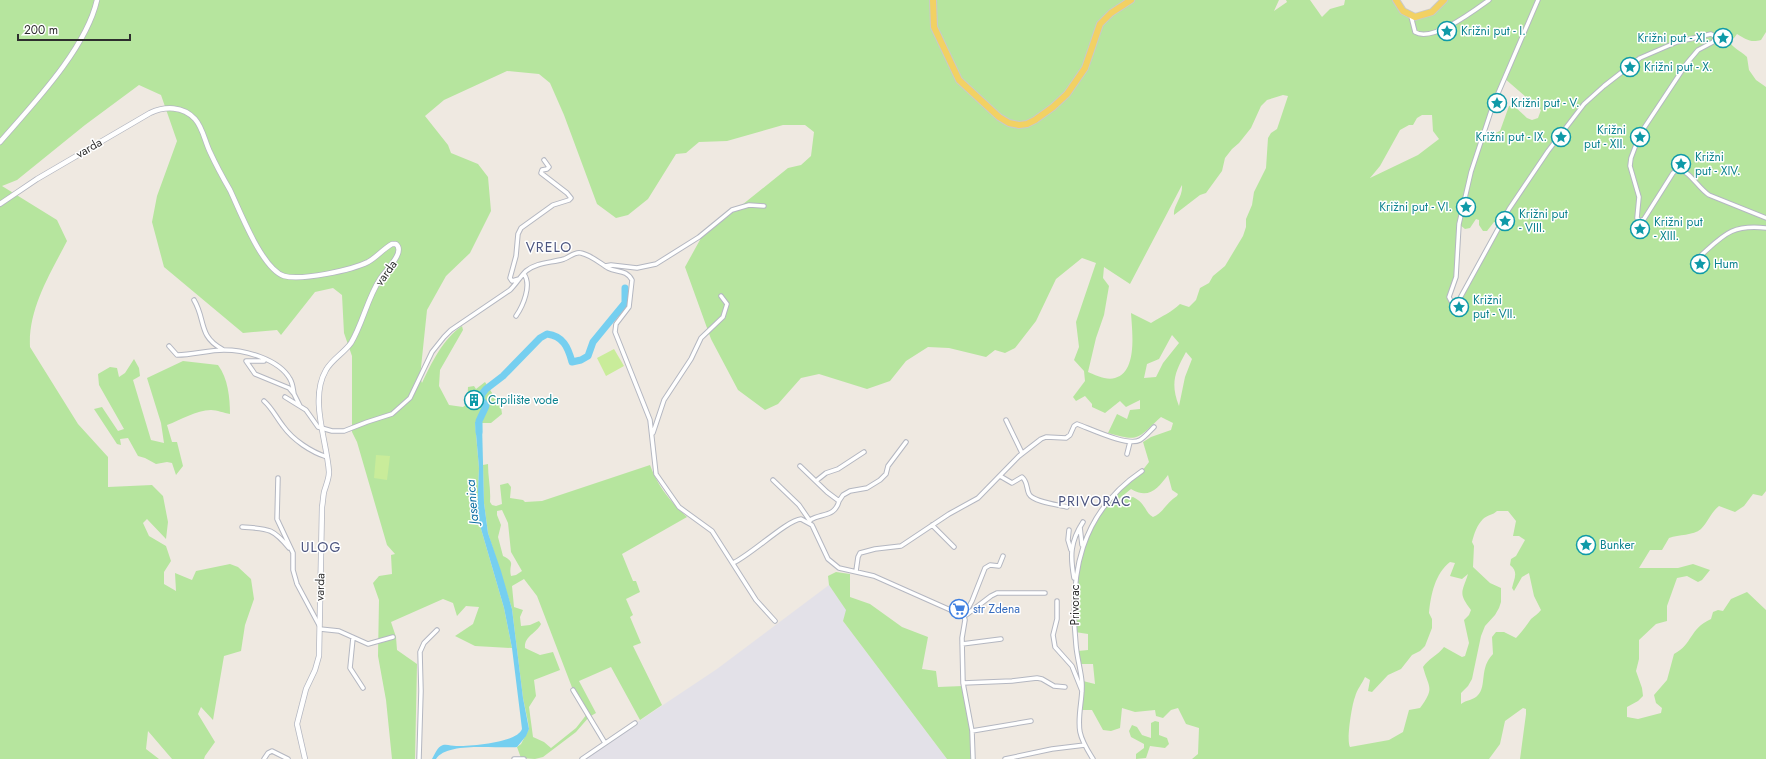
<svg xmlns="http://www.w3.org/2000/svg" width="1766" height="759" viewBox="0 0 1766 759" font-family="Jost,sans-serif">
<style>
.industrial{fill:#e3e1e8}
.green{fill:#b6e59e;fill-rule:evenodd}
.pitch{fill:#c9ec9a}
.water{fill:#75cff0}
.lines{fill:none;stroke-linecap:round;stroke-linejoin:round}
.river{stroke:#75cff0;stroke-width:7}
.minor-casing{stroke:#b4b7c1;stroke-width:5.5}
.tertiary-casing{stroke:#b4b7c1;stroke-width:6}
.primary-casing{stroke:#c9c9c9;stroke-width:8}
.minor{stroke:#fff;stroke-width:3.5}
.tertiary{stroke:#fff;stroke-width:4.5}
.primary{stroke:#f2d163;stroke-width:6}
.labels{text-anchor:middle;dominant-baseline:central;stroke-width:3;stroke-linejoin:round;paint-order:stroke}
.culture-label{font-size:12px;fill:#0d838f;stroke:#fff;text-anchor:start}
.street-label{font-size:12px;fill:#2e2e2e;stroke:#fff}
.shop-label{font-size:12px;fill:#366cbe;stroke:#fff;text-anchor:start}
.water-label{font-size:13px;font-style:italic;fill:#0d6fa3;stroke:#fff}
.quarter-label{font-size:14px;letter-spacing:1px;fill:#4d5680;stroke:#fff}
</style>
<rect width="100%" height="100%" fill="#efe9e1"/>
<path class="industrial" d="M829,585L847,610L843,621L947,759H582L717,669Z"/>
<path class="green" d="M0,0H1279L1274,11L1287,2L1286,0H1310L1322,17L1330,9L1344,5L1345,0H1396L1403,11L1422,16L1445,0H1766V32L1761,40C1750,43 1746,39 1737,34L1734,38L1728,36C1729,47 1740,50 1747,57L1749,70L1756,80L1766,87V491L1762,496L1753,494L1744,506L1735,512L1719,506C1711,512 1708,522 1701,529C1693,536 1679,534 1669,538L1662,550H1650L1639,568H1678L1693,564L1710,570L1702,580L1698,582L1687,576L1677,578L1667,606V621L1656,624L1639,640V659L1636,671L1642,688L1643,696L1638,701L1627,707V717L1638,719L1661,713L1662,708L1656,703L1654,695L1667,680L1674,654C1693,644 1689,629 1711,619L1713,612L1718,610L1723,611L1731,599L1747,592L1766,610V759H1520L1526,714V709L1523,708L1505,721L1500,744L1489,759H1192L1198,754L1199,728L1186,724L1178,708L1171,710L1163,718L1156,716L1155,710L1135,712L1122,708L1120,728L1111,731L1103,730L1092,710H1082L1083,681L1095,684L1093,664H1080L1078,651L1088,650V634L1075,632L1074,588L1089,531L1114,495L1142,471L1149,462L1143,442L1151,437L1171,430L1173,423L1161,417C1137,439 1140,442 1108,433L1117,414L1127,419L1130,410L1140,409V400L1126,407L1120,401L1105,413L1092,407V404L1085,396L1076,401L1073,397L1085,381L1084,371L1074,360L1079,347L1076,322L1096,263L1082,258L1056,279L1036,321L1015,348L1005,353L995,350L986,357L949,348L928,347L906,361L890,381L867,389L819,374L801,378L778,404L765,410L738,390L711,339L685,267L701,238L788,168L801,165L811,156L814,132L805,125H783L727,141L699,142L686,153L676,154L648,199L628,215L616,218L597,204L564,115L550,83L539,74L507,71L444,100L425,116L448,145L451,153L478,164L488,177L491,211L470,253L446,276L427,310L420,377L422,383C432,362 443,339 462,326L463,330L440,370L439,386L449,405L463,407L467,404L468,387L474,386L476,389L485,382L501,407L502,414L491,423H475L479,468L477,515L504,608L512,648L475,646L455,636L473,624L479,607L466,606L457,616L453,603L443,599L391,622L396,637L397,650L417,664L415,759H392L386,700L378,656L379,600L373,583L379,576L392,574L391,555L395,554L387,545L357,442L352,432V356L344,333L342,295L333,288L315,292L281,335L277,330L243,333L164,267L152,222L157,196L177,141L161,95L139,85L85,125L17,180L2,186L57,220L67,241C50,274 28,309 30,347L78,424L108,457V487L152,485L163,496L168,522L166,539L147,519L143,523L149,536L166,546L171,561L164,572V584L176,591L175,573L192,580L196,571L230,564L238,567L251,579L254,599L245,625L241,651L224,656L213,720L201,707L198,714L215,742L205,756L204,759H172L148,731L146,749L159,759H0ZM1504,78L1541,110L1538,118L1532,120L1527,118L1513,105L1509,106L1500,131L1482,139ZM1283,95L1288,96L1277,129L1271,133L1268,138L1266,168L1254,192L1252,205L1246,219V227L1243,236L1225,266L1213,276L1209,283L1200,288L1196,300L1189,307L1180,304C1172,312 1162,316 1151,323L1131,313C1132,330 1138,372 1115,378C1107,381 1095,375 1088,372L1096,338L1104,315L1109,286L1103,278L1104,267L1130,284L1182,185C1183,198 1173,205 1174,215L1200,195L1206,193L1222,171L1225,158L1232,149L1239,143L1251,128L1261,106L1267,100ZM1422,115H1432L1433,131L1439,139L1418,155L1370,178L1380,166L1400,130L1409,125H1413L1417,118ZM1476,219L1479,220V225L1483,231H1487L1494,222L1500,224L1456,302L1450,300L1457,271L1460,225L1465,229L1470,228ZM1172,335L1179,343L1163,363L1156,377L1144,378L1147,364L1159,359ZM1186,352L1192,359L1185,377L1179,406C1170,383 1175,372 1186,352ZM1168,475L1172,490L1178,494L1177,496C1167,502 1162,514 1153,517C1145,513 1146,503 1133,497L1115,502L1131,489C1149,500 1158,488 1168,475ZM1497,511H1508L1516,521L1513,536H1519L1525,540L1516,556L1511,559L1510,565C1519,572 1514,579 1512,588L1514,591L1522,577L1529,573L1534,596L1541,610C1538,614 1534,616 1531,619C1526,626 1522,632 1516,638L1504,632H1496L1492,637L1493,654C1479,668 1487,686 1478,695C1474,700 1466,700 1461,704V693L1468,686L1472,679L1481,636L1485,626L1495,615L1499,608L1501,602V588L1490,583L1473,567L1474,546L1472,542C1474,534 1477,525 1483,519C1487,515 1493,515 1497,511ZM1450,562L1455,563L1450,576L1462,579L1468,574C1462,593 1458,593 1471,610L1469,615L1464,620L1469,643L1465,656L1462,657L1444,647C1438,655 1428,659 1423,667C1429,689 1435,687 1420,708L1409,710L1403,732L1389,740L1350,747C1346,741 1352,704 1355,697C1357,689 1362,684 1365,677L1370,680L1368,691L1372,692L1388,675L1401,669L1412,655L1420,651L1425,646L1432,628V619L1429,613C1431,594 1435,574 1450,562Z
M134,359L139,368L140,376L133,380L151,440L164,443L161,423L147,378L183,361L218,365C228,378 230,398 230,414C224,413 217,410 211,410C196,410 181,420 167,425L172,442H177L183,466L176,475L172,463L167,462L156,464L145,458L138,456L128,438L120,439L121,445L117,444L94,409L102,407L118,431L124,429L99,385L98,374L110,367L117,368L119,377L125,373Z
M488,464C488,478 491,489 490,502L492,505L496,506L502,504L500,485L508,483L511,487L510,498L523,500L525,502L542,501L650,465C658,487 671,502 687,517L622,554L633,581H636L640,592L626,599L633,615L630,617L641,643L633,646L662,705L640,720L611,667L579,681L596,713L589,717L576,732L543,757L535,759L521,758L517,747L521,744L529,729L528,722L523,698L512,609L488,533L484,503L483,465ZM502,510L508,523L511,552L522,571L516,575L511,576C508,564 517,563 503,556L498,537L501,525L497,515V511ZM524,579L537,596L573,690L587,714L576,728L551,748L544,742L533,737L529,707L536,696L534,680L560,670L553,652L540,655L525,648C524,636 536,634 541,624L539,621L530,625L521,626L520,617L523,610L514,607L512,586Z
M836,572L850,574V597L870,604L902,627L928,637L922,669L936,671L938,687L963,686L971,732L973,759H947L843,621L846,610L829,585L828,576Z
M1155,721L1159,722V735L1167,738L1169,744L1165,748L1150,746L1146,758L1136,759V754L1144,748V744L1131,737L1129,731L1132,725L1137,727L1142,735L1151,738V723Z"/>
<path class="pitch" d="M614,349L624,366L606,376L597,358Z
M376,455L390,456L387,480L374,478Z"/>
<path class="water" d="M475,422L482,423L484,503L488,533L501,571L512,609L523,698L529,729L526,736L517,747C498,749 447,741 436,759H432C435,754 437,747 443,745C447,744 452,746 456,746C470,746 517,743 522,729L512,648L504,608L477,515L479,468Z"/>
<g class="lines">
<path class="river" d="M479,432V421L486,406L481,399L482,394L486,389L503,376L540,338L547,334C563,336 568,347 572,362L581,360L588,356L593,342L625,303V288"/>
<defs>
<path id="minor" d="M1538,0L1493,105L1471,172L1459,224L1456,277L1449,297L1451,301L1456,302L1459,300L1509,209L1548,151L1584,104L1604,86L1640,58L1677,42L1711,34L1716,37L1713,42L1698,50L1687,63L1640,134L1631,158L1630,166L1639,197L1637,218L1640,221L1644,219L1673,173L1678,169C1690,171 1698,188 1709,195L1766,218
M1411,16L1415,32C1432,43 1475,10 1489,0
M1698,258C1723,236 1730,224 1766,228
M605,266L611,265L637,268L656,264L699,237L732,210L749,205L764,206
M519,279L512,281L510,278L516,256L518,234L521,228L553,205L569,200L571,198L567,193L541,173L542,170L547,169L549,167L544,160
M194,300C206,320 198,336 222,349
M516,316C523,306 532,285 524,274
M169,346L177,355C193,355 208,350 224,350C245,350 279,359 290,379C293,384 293,389 294,394
M264,361H246L255,374L289,388L294,394L300,406
M285,397L306,410L318,427L332,431H344L367,422L392,414L410,398L432,352L444,337L451,330L510,290C516,284 520,277 526,271C537,262 551,263 564,259C570,257 575,251 581,253C591,255 600,263 608,268C617,273 626,269 632,280L629,307L616,324L615,332L650,420L656,474L679,507L712,531L756,600L775,621
M264,401C272,408 276,417 283,426C293,440 311,452 327,457
M1006,420L1022,453
M653,433L664,400L691,359L701,338L723,317L727,304L721,296
M1127,454L1130,442
M800,466L827,492L839,501C835,517 822,513 810,520
M1000,476L1012,483L1022,477C1028,482 1026,488 1029,494C1033,502 1059,505 1067,507
M278,478L277,519L293,553V570L297,584L319,625
M773,480L799,505L810,521
M816,481L826,473L838,469L864,452
M839,501L843,495L850,491L867,488L880,480L886,474L888,466L906,442
M932,525L954,547
M242,527C267,529 272,527 289,548
M1080,527L1082,545
M1069,530L1068,540L1071,550
M733,563C751,555 787,520 801,519L812,525L828,559L839,568L874,576L964,616
M856,571L858,557L860,553L875,549L901,546L949,514L978,498L1019,456L1041,439L1046,437L1066,438L1070,435L1074,426L1077,424C1091,429 1128,447 1140,440C1145,437 1150,431 1154,427
M1074,578C1070,556 1070,542 1083,522
M1057,601V619L1053,635L1055,647L1072,666L1082,691
M966,615L991,596L997,593H1045
M320,629L339,631L368,644L393,637
M353,638L350,668L363,688
M962,644L1001,639
M963,683L1012,681L1037,678L1042,679L1054,686L1065,687
M573,690L605,743
M972,731L1031,721
M264,759L268,753L272,751L288,759
M419,759L421,691L420,652L424,643L437,630
M514,759H524
M582,759L635,723
M973,759L972,731L963,683L962,638L965,620L964,616L972,601L985,568L990,565L999,566L1003,556
M1005,759L1052,749L1085,745
M1093,759C1088,751 1082,742 1080,732C1077,716 1083,699 1082,683C1081,670 1077,658 1076,645C1069,574 1080,513 1142,471"/>
<path id="tertiary" d="M0,142C33,104 86,49 97,0
M0,204L37,179L150,113C165,106 183,106 195,119C203,128 205,142 210,152C216,165 223,178 230,190C240,211 262,269 284,276C301,281 352,270 368,262C377,257 383,249 392,244H396C406,252 385,271 380,279C367,299 363,323 351,343C344,353 332,359 326,370C309,399 327,441 329,472C329,479 326,485 324,492C323,497 323,502 322,507L319,656L315,670L306,689L297,724L305,759"/>
<path id="primary" d="M933,0L934,27L959,80L999,117L1009,123L1019,125L1027,124L1035,120L1053,107L1067,94L1085,68L1100,24L1111,13L1131,0
M1396,0L1403,11L1415,17L1432,12L1444,0"/>
</defs>
<use href="#minor" class="minor-casing"/>
<use href="#tertiary" class="tertiary-casing"/>
<use href="#primary" class="primary-casing"/>
<use href="#minor" class="minor"/>
<use href="#tertiary" class="tertiary"/>
<use href="#primary" class="primary"/>
</g>
<defs>
<symbol id="sight-ring" viewBox="-11 -11 22 22"><circle r="9.5" fill="#fff" stroke="#0f9aa8" stroke-width="1.5"/><path d="M0-6L1.8-2.2L6-1.7L2.9 1.2L3.7 5.4L0 3.3L-3.7 5.4L-2.9 1.2L-6-1.7L-1.8-2.2Z" fill="#0f9aa8"/></symbol>
<symbol id="building-ring" viewBox="-11 -11 22 22"><circle r="9.5" fill="#fff" stroke="#0f9aa8" stroke-width="1.5"/><path d="M-4-6H4V6H1V3H-1V6H-4ZM-2.5-4.3h1.7v1.8h-1.7ZM.8-4.3h1.7v1.8H.8ZM-2.5-1h1.7V.8h-1.7ZM.8-1h1.7V.8H.8Z" fill="#0f9aa8"/></symbol>
<symbol id="supermarket-ring" viewBox="-11 -11 22 22"><circle r="9.5" fill="#fff" stroke="#3f7fe0" stroke-width="1.5"/><path d="M-6-5.5h2.5l.6 2H6L4.5 2H-2.5L-4.4-4H-6ZM-1.5 3.2a1.3 1.3 0 1 0 .1 0ZM3 3.2a1.3 1.3 0 1 0 .1 0Z" fill="#3f7fe0"/></symbol>
</defs>
<g fill-rule="evenodd">
<use href="#sight-ring" x="1436" y="20" width="22" height="22"/>
<use href="#sight-ring" x="1712" y="27" width="22" height="22"/>
<use href="#sight-ring" x="1619" y="56" width="22" height="22"/>
<use href="#sight-ring" x="1486" y="92" width="22" height="22"/>
<use href="#sight-ring" x="1550" y="126" width="22" height="22"/>
<use href="#sight-ring" x="1629" y="126" width="22" height="22"/>
<use href="#sight-ring" x="1670" y="153" width="22" height="22"/>
<use href="#sight-ring" x="1455" y="196" width="22" height="22"/>
<use href="#sight-ring" x="1494" y="210" width="22" height="22"/>
<use href="#sight-ring" x="1629" y="218" width="22" height="22"/>
<use href="#sight-ring" x="1689" y="253" width="22" height="22"/>
<use href="#sight-ring" x="1448" y="296" width="22" height="22"/>
<use href="#building-ring" x="463" y="389" width="22" height="22"/>
<use href="#sight-ring" x="1575" y="534" width="22" height="22"/>
<use href="#supermarket-ring" x="948" y="598" width="22" height="22"/>
</g>
<g class="labels">
<g class="culture-label">
<text x="1461" y="31">Križni put - I.</text>
<text x="1709" y="38" text-anchor="end">Križni put - XI.</text>
<text x="1644" y="67">Križni put - X.</text>
<text x="1511" y="103">Križni put - V.</text>
<text x="1626" y="130" text-anchor="end">Križni<tspan x="1626" dy="14">put - XII.</tspan></text>
<text x="1547" y="137" text-anchor="end">Križni put - IX.</text>
<text x="1695" y="157">Križni<tspan x="1695" dy="14">put - XIV.</tspan></text>
<text x="1452" y="207" text-anchor="end">Križni put - VI.</text>
<text x="1519" y="214">Križni put<tspan x="1519" dy="14">- VIII.</tspan></text>
<text x="1654" y="222">Križni put<tspan x="1654" dy="14">- XIII.</tspan></text>
<text x="1714" y="264">Hum</text>
<text x="1473" y="300">Križni<tspan x="1473" dy="14">put - VII.</tspan></text>
<text x="488" y="400">Crpilište vode</text>
<text x="1600" y="545">Bunker</text>
</g>
<g class="street-label">
<text transform="translate(89 148) rotate(-30)">varda</text>
<text transform="translate(386 273) rotate(-55)">varda</text>
<text transform="translate(320 587) rotate(-88)">varda</text>
<text transform="translate(1075 605) rotate(-90)">Privorac</text>
</g>
<g class="shop-label">
<text x="973" y="609">str Zdena</text>
</g>
<g class="water-label">
<text transform="translate(472 502) rotate(-95)">Jasenica</text>
</g>
<g class="quarter-label">
<text x="549" y="247">VRELO</text>
<text x="1095" y="501">PRIVORAC</text>
<text x="321" y="547">ULOG</text>
</g>
</g>
<path d="M18 34v6h112v-6" fill="none" stroke="#2e2e2e" stroke-width="2"/>
<text x="24" y="34" font-size="12" fill="#2e2e2e" stroke="#ffffff" stroke-width="3" paint-order="stroke">200 m</text>
</svg>
